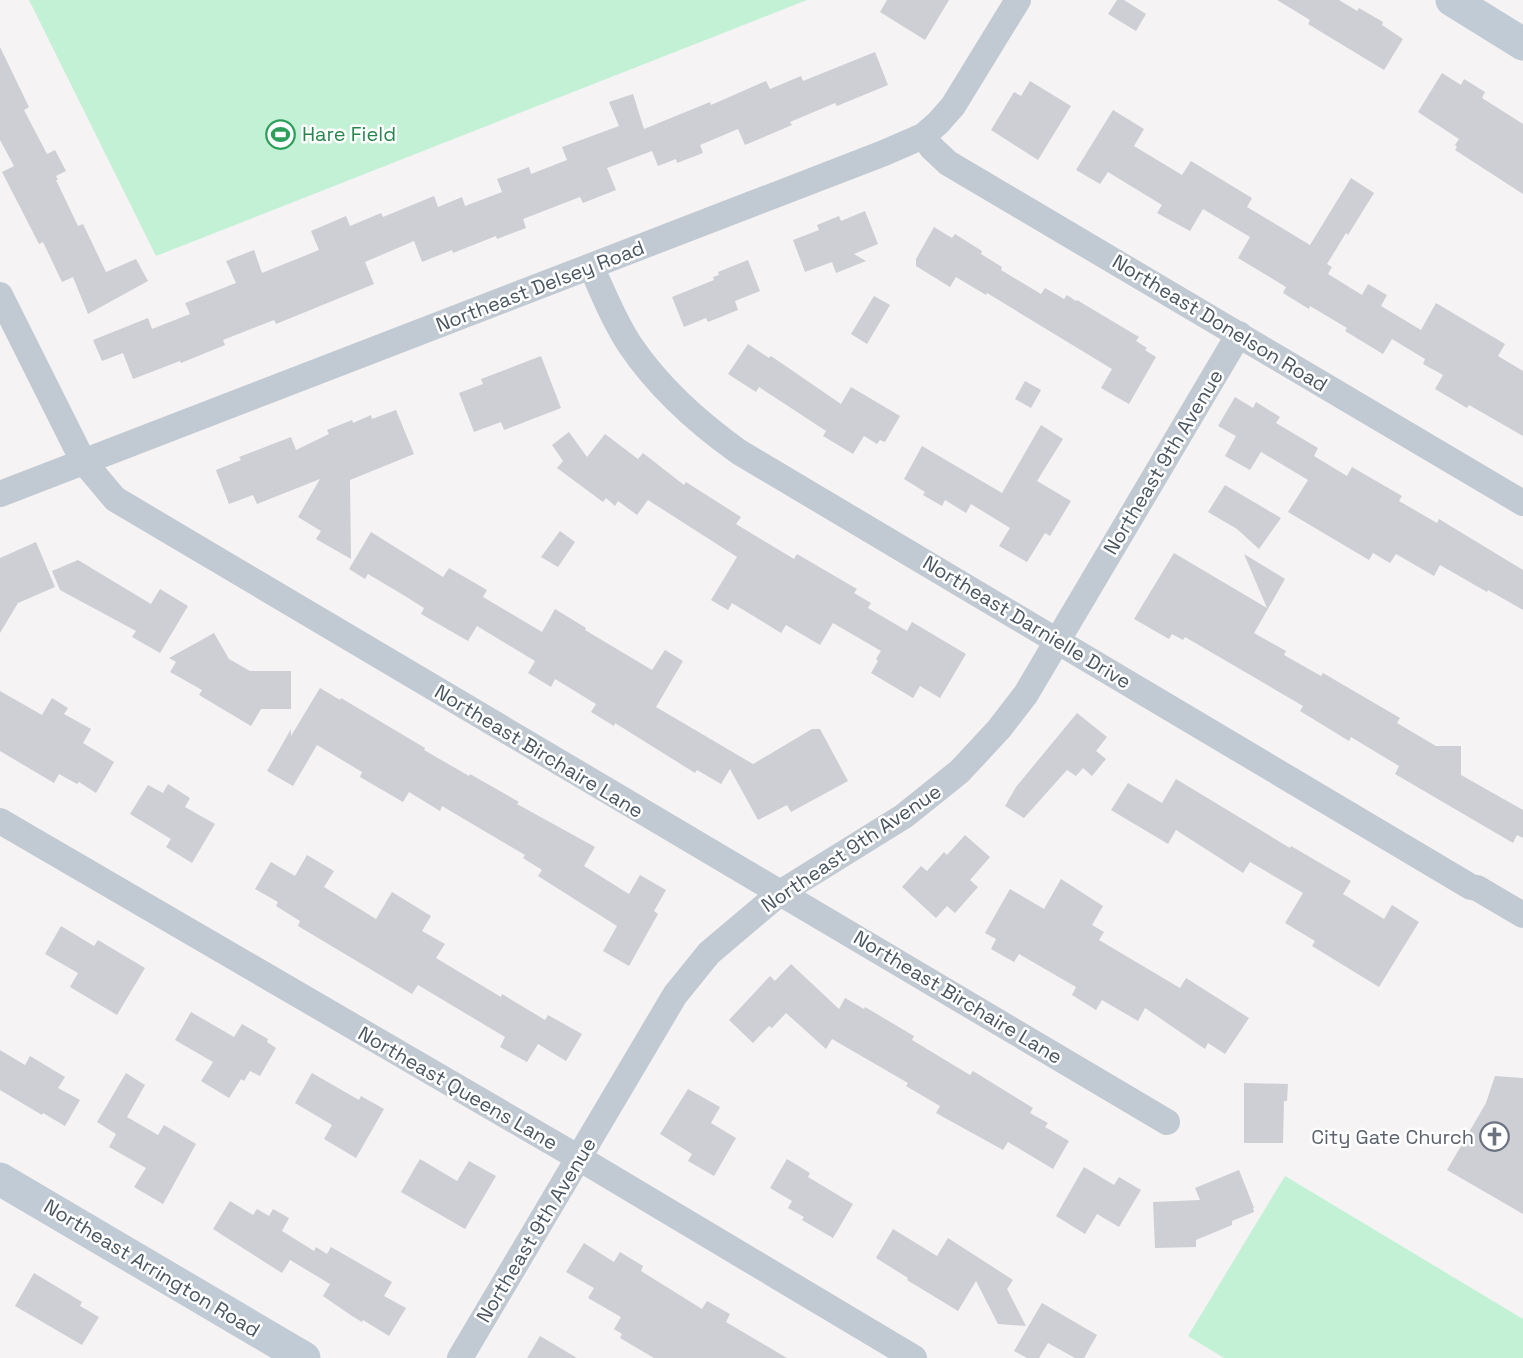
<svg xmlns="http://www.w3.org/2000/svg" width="1523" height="1358" viewBox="0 0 1523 1358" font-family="'Space Grotesk',sans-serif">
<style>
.green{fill:#c3f1d5}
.building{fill:#cdcfd5}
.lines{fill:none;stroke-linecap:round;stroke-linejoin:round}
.street{stroke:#c1cad2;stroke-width:26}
.secondary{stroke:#c1cbd6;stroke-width:33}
.labels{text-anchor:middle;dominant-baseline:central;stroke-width:5;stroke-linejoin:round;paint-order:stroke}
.leisure-label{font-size:20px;fill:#27864d;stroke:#fff;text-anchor:start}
.street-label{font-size:20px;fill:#4a5661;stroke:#fff}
.worship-label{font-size:20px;fill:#5b616d;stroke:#fff;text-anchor:end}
</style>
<rect width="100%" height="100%" fill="#f5f3f3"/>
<path class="green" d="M29,0H807L156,256Z
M1285,1176L1523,1319V1358H1224L1188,1336Z"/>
<path class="building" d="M887,0H949L925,40L880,12Z
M1117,0H1124L1146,14L1136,31L1108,14Z
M1277,0H1339L1357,11L1359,8L1383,22L1382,25L1403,39L1384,70L1308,24L1310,20Z
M0,47L29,107L24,110L47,154L55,150L66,171L56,176L58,180H56L78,226L83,224L106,272L136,259L148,281L88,314L73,277L62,282L43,242L39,244L2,172L14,166L0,140Z
M875,52L888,85L837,106L835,103L790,122L792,125L745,145L738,129L700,145L703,153L677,163L676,159L658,166L652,151L607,168L616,190L583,203L580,197L523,219L526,228L497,239L496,236L453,253L452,250L422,262L414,241L365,262L374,284L276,324L274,320L223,340L225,345L181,363L180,361L133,379L123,353L102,361L93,340L148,318L152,329L190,314L185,303L236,283L226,261L254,250L262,273L319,250L311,231L346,216L350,226L381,213L383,217L434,196L438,207L462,197L465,206L502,192L497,179L529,167L531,174L567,160L562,147L619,126L609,102L633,94L644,129L710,102L711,105L766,81L770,89L801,76L803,81Z
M1442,73L1461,85L1464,79L1485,92L1482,98L1523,124V194L1455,150L1457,147L1455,145L1459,139L1418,112Z
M1030,81L1071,106L1038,160L991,130L1014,92L1021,96Z
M1113,110L1144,129L1134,146L1182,175L1191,161L1252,198L1247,207L1310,245L1351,178L1374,193L1348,235L1346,233L1327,264L1332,267L1328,274L1362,295L1368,284L1387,295L1381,306L1421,330L1436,303L1505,344L1498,356L1523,371V436L1469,405L1467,408L1435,389L1443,375L1423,364L1425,359L1392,339L1383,354L1345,331L1347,328L1310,306L1309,309L1283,293L1286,287L1238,258L1250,237L1203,209L1190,231L1157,213L1162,205L1108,172L1100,184L1076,170Z
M865,211L878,244L854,254L866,261L836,273L832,262L805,272L793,240L819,230L817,225L839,216L841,221Z
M934,227L952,238L955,234L982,251L981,254L1002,267L1001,270L1041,294L1045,288L1064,299L1067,295L1076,301L1077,300L1139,337L1136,341L1147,348L1145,350L1156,357L1129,404L1101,388L1112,369L987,293L986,295L956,277L950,287L916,266V259Z
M748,260L760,291L735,301L738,310L708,322L706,318L684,327L672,297L714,280L713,277L719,275L718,272Z
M874,296L890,305L867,344L851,334Z
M748,344L769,358L771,356L841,404L851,387L900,416L885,442L880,440L877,444L864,436L853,454L823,436L826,431L759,387L756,392L728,374Z
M541,356L561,408L504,430L501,422L474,432L459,393L483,384L481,379Z
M1025,381L1041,390L1031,408L1015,399Z
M1235,397L1253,408L1256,402L1280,417L1276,423L1318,448L1314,456L1347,476L1352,467L1402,496L1399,501L1437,523L1439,519L1523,570V610L1488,590L1487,592L1440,565L1434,576L1396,554L1390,563L1373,553L1369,560L1288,512L1308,480L1261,452L1250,470L1225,456L1236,436L1218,426Z
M396,410L414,454L350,480L351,559L316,539L321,531L298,517L320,479L257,504L253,495L229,504L216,470L241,460L239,457L291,437L296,450L329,434L327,430L352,420L353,423L371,415L372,419Z
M1041,425L1063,439L1037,481L1071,501L1050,536L1045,533L1027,562L999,546L1010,528L971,504L966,513L945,500L942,506L923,495L925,492L904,479L922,446L1002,493Z
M569,432L587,457L605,434L638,459L643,453L684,485L686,482L741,517L736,524L794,559L797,554L857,589L854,593L871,603L868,608L907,631L912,622L966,654L940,698L920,686L913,698L871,673L878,661L876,659L881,651L833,623L820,645L786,625L781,633L732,603L728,610L711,600L737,557L648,500L637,515L618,501L615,506L606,498L603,502L557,468L563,461L552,445Z
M1225,485L1281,518L1259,549L1237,529L1208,512Z
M560,531L575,542L558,567L541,557Z
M371,532L443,577L449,568L487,590L483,597L542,632L555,609L586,628L585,630L652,670L665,650L683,661L656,707L753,764L812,729H820L848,781L791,812L787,805L758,820L730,769L721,784L697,770L695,773L615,723L614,726L591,712L596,704L555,679L551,687L528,673L535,661L477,626L468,641L421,614L424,608L405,596L368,574L365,579L349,569Z
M36,542L55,587L18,603L0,633V558Z
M1174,553L1267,608L1244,554L1285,579L1254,633L1286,651L1284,655L1321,676L1323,673L1400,718L1397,723L1436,746H1461V775L1523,810V838L1517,835L1513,843L1395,774L1399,766L1351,737L1349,741L1300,711L1303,706L1185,637L1183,640L1172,634L1169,639L1134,619Z
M78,560L151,604L160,589L188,606L160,653L132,637L136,631L60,590L52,571Z
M214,633L229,659L250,671H291V709H261L251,726L199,695L202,690L170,672L176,662L169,658Z
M320,688L340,700L341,698L425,748L424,750L469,776L470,774L519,802L517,804L595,847L584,866L629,894L640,875L666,890L654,911L658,914L629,966L603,951L617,926L538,876L542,870L523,858L525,855L442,806L440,811L409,792L403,802L360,777L362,772L317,745L293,786L267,771L291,729V736Z
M0,691L42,715L52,698L68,708L64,714L91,729L83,743L114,762L96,793L79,782L77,784L59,774L54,783L0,751Z
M1077,713L1107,737L1096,751L1106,759L1092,776L1083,768L1076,776L1067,770L1024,818L1005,806L1016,787Z
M1176,779L1290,848L1291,846L1351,881L1343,894L1384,919L1392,905L1419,922L1379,987L1312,946L1315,941L1285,923L1303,893L1250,862L1243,873L1176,830L1168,844L1111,810L1128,783L1162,803Z
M168,784L190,798L185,807L215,824L192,863L166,847L171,839L130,814L148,785L163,793Z
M965,835L990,857L970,880L978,887L955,913L947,906L936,918L902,887L921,866L927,871L944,852L947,855Z
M307,855L334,871L324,887L376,919L392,892L431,916L422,931L445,944L436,958L501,997L502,994L545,1020L548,1015L582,1034L566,1061L538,1044L527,1062L500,1047L505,1037L418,985L412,994L298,926L300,921L276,906L278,902L255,889L271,862L295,876Z
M1061,879L1103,906L1092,925L1104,932L1099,940L1180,988L1186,978L1249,1018L1225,1054L1208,1043L1205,1049L1145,1008L1138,1021L1102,1000L1096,1010L1072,995L1076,987L1019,954L1014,962L991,949L996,939L985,933L1010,889L1044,909Z
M61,926L94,946L98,940L145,968L117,1015L70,987L78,973L45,954Z
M791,964L839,1009L845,998L864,1009L865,1007L914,1036L912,1040L970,1075L973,1071L1033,1108L1030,1113L1048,1123L1045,1127L1069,1141L1053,1169L1008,1142L1003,1150L936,1113L940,1106L906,1086L908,1083L832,1039L826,1049L786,1013L772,1028L769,1026L753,1043L729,1020L770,976L775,981Z
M191,1012L234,1037L242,1024L268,1039L267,1042L276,1048L260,1076L250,1071L244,1081L241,1079L229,1098L201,1081L213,1062L175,1040Z
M0,1050L25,1065L30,1056L65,1077L58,1088L80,1100L65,1126L43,1113L42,1115L0,1090Z
M126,1073L145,1085L127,1117L158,1135L164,1125L196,1144L163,1204L134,1187L146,1168L109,1147L116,1134L97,1122Z
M312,1073L359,1100L361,1096L384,1109L356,1158L324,1139L332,1125L295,1103Z
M1495,1076L1523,1078V1214L1447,1170L1486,1103Z
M1244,1083L1288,1084L1287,1101H1284L1283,1143H1244Z
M688,1089L720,1107L711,1123L736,1138L714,1176L688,1161L692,1154L660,1134Z
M420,1159L457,1181L469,1161L496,1176L465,1229L401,1192Z
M787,1159L810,1173L808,1177L853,1204L833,1238L802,1220L804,1217L788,1208L792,1201L770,1188Z
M1084,1167L1114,1185L1119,1177L1141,1190L1119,1227L1097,1214L1085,1234L1056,1216Z
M1239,1170L1254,1208H1253L1254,1212L1232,1221V1225L1196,1240V1247L1155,1248L1153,1202L1200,1200L1195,1188Z
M230,1201L253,1215L257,1209L269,1216L273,1209L289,1218L282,1231L314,1251L316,1247L327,1254L331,1247L392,1282L384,1296L406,1308L389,1336L363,1320L362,1322L352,1316L323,1296L330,1284L290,1260L282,1273L213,1229Z
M893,1229L937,1256L948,1238L1013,1280L1007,1289L1026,1326L998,1324L976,1281L958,1311L907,1280L908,1278L876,1258Z
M584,1243L614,1262L620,1252L643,1266L641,1271L702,1309L707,1301L730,1314L726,1322L787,1358H654L620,1338L622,1334L614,1329L621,1317L588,1298L594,1288L566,1272Z
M34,1273L82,1302L80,1306L99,1317L82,1345L15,1306Z
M1042,1303L1097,1335L1084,1358H1075L1048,1343L1039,1358H1027L1014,1351Z
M540,1336L577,1358H527Z"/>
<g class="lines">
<path class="street" d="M923,136L932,148L948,163L1523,503
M591,266C603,293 614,321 630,345C659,388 697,422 739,452L1471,887L1477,888L1523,915
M0,295L83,461L115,499L1167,1122
M0,494L884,153L923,136L938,123L953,106L1018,0
M0,821L579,1158L914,1358
M460,1358L675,995L709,953L780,893L904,816L960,771L999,729L1026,694L1239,334"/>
<path class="secondary" d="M1452,0L1523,44
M0,1179L304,1358"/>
</g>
<defs>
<symbol id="stadium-ring" viewBox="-11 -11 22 22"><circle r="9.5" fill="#fff" stroke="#2e9e5b" stroke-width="1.5"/><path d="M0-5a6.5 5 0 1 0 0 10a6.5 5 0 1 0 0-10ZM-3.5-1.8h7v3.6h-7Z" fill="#2e9e5b"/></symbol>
<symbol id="church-ring" viewBox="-11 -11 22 22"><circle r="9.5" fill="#fff" stroke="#6b7280" stroke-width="1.5"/><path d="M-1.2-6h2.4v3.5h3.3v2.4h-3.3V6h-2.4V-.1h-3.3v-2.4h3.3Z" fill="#6b7280"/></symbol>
</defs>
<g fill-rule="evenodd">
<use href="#stadium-ring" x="264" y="118" width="33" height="33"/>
<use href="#church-ring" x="1478" y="1120" width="33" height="33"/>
</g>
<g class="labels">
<g class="leisure-label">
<text x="302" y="134">Hare Field</text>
</g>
<g class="street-label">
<text transform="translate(540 286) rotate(-21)">Northeast Delsey Road</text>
<text transform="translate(1220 323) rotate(31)">Northeast Donelson Road</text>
<text transform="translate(1163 462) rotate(-59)">Northeast 9th Avenue</text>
<text transform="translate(1027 622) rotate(31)">Northeast Darnielle Drive</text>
<text transform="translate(539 751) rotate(31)">Northeast Birchaire Lane</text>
<text transform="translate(851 848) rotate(-34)">Northeast 9th Avenue</text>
<text transform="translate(958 997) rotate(31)">Northeast Birchaire Lane</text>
<text transform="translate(458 1088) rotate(30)">Northeast Queens Lane</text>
<text transform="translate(536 1230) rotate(-59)">Northeast 9th Avenue</text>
<text transform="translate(152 1268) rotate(31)">Northeast Arrington Road</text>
</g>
<g class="worship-label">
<text x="1474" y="1137">City Gate Church</text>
</g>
</g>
</svg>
